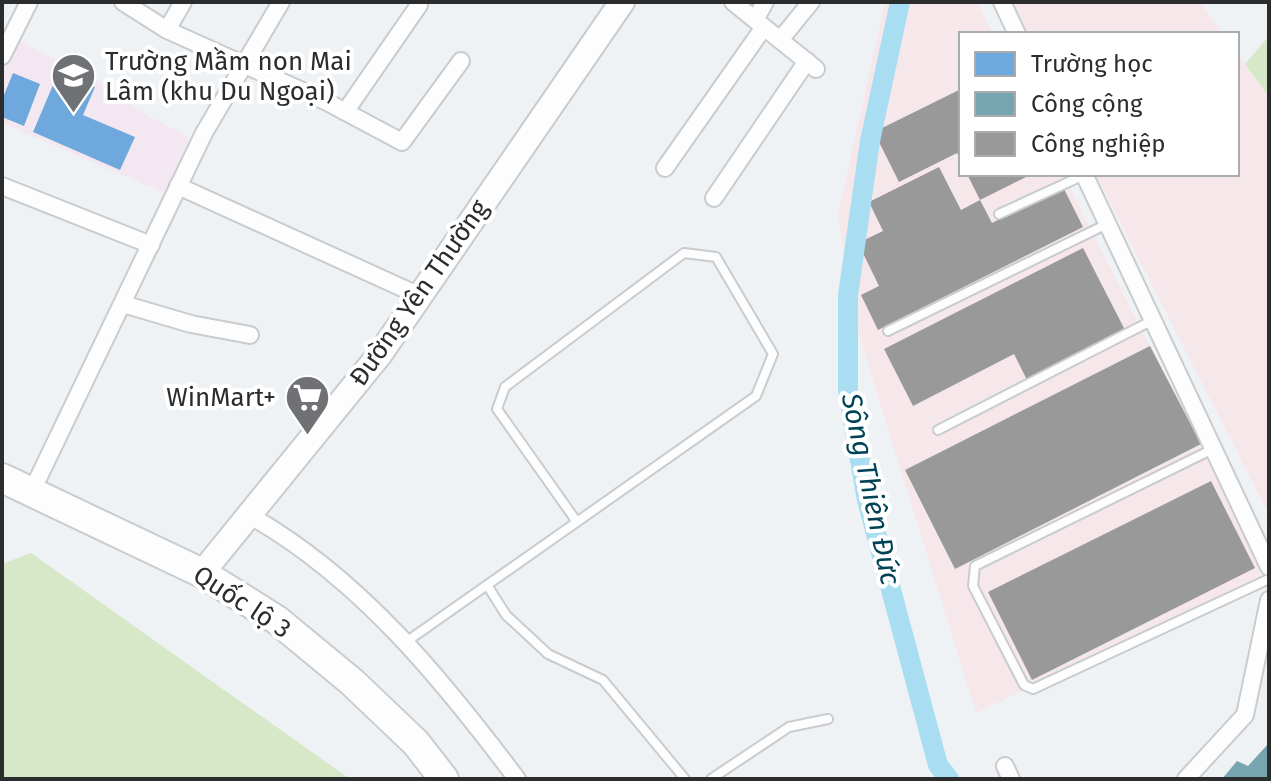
<svg xmlns="http://www.w3.org/2000/svg" width="1271" height="781" viewBox="0 0 1271 781" font-family="'Fira Sans',sans-serif">
<style>
.industrial{fill:#f6e8ea}
.education{fill:#f3e8f1}
.green{fill:#d7e8c9}
.schools{fill:#6fa8dc}
.public{fill:#76a5af}
.industry{fill:#999}
.lines{fill:none;stroke-linecap:round;stroke-linejoin:round}
.canal{stroke:#a9def2;stroke-width:20}
.service-casing{stroke:#c9ccce;stroke-width:12}
.minor-casing{stroke:#c9ccce;stroke-width:20}
.secondary-casing{stroke:#c9ccce;stroke-width:28}
.trunk-casing{stroke:#c9ccce;stroke-width:32}
.service{stroke:#fdfdfe;stroke-width:8}
.minor{stroke:#fdfdfe;stroke-width:16}
.secondary{stroke:#fdfdfe;stroke-width:24}
.trunk{stroke:#fdfdfe;stroke-width:28}
.labels{text-anchor:middle;dominant-baseline:central;stroke-width:8;stroke-linejoin:round;paint-order:stroke}
.poi-label{font-size:26px;fill:#2a2c2e;stroke:#fff;text-anchor:start}
.street-label{font-size:26px;fill:#2a2c2e;stroke:#fff}
.water-label{font-size:28px;font-style:italic;fill:#004356;stroke:#fff}
</style>
<rect width="100%" height="100%" fill="#eff2f5"/>
<path class="industrial" d="M885,2H977L993,34H961V174H1063L1264,574L976,713L856,326L838,214Z
M1010,2H1200L1223,34H1026Z
M1237,53L1269,97V508L1266,509L1096,174H1237Z"/>
<path class="education" d="M15,38L134,101L132,107L190,138L164,193L2,123V64Z"/>
<path class="green" d="M1269,36V97L1245,64Z
M31,553L350,779H2V564Z"/>
<path class="schools" d="M59,71L95,87L83,115L135,137L120,170L33,132Z
M13,73L40,84L24,126L2,117V100Z"/>
<path class="public" d="M1269,743V779H1222L1237,761L1248,766Z"/>
<path class="industry" d="M961,89V161L957,153L899,182L874,132Z
M939,167L961,210L980,200L992,223L1063,187L1083,227L878,330L861,295L879,286L858,243L883,231L869,202Z
M967,174H1032L980,200Z
M1083,248L1126,332L1028,382L1014,354L913,406L884,349Z
M1150,346L1201,444L955,569L905,470Z
M1211,481L1255,568L1032,680L988,592Z"/>
<g class="lines">
<path class="canal" d="M900,2L870,141L848,295V391L867,500L938,765L949,779"/>
<defs>
<path id="service" d="M999,214L1084,175
M888,331L1107,224
M938,430L1153,320
M1213,449L975,566L973,586L1024,685L1033,689L1269,579
M487,585L506,615L548,654L603,680L685,779
M406,642L756,396L773,354L716,257L684,253L505,387L497,409L577,522
M711,779L789,727L828,719"/>
<path id="minor" d="M123,2L167,30L327,102L402,142L461,61
M733,2L780,40L811,2
M1002,2L1017,34
M755,20L765,2
M167,30L183,2
M780,40L816,69
M2,56L29,2
M345,112L419,5
M665,168L764,27
M1084,174L1269,567
M2,186L151,245
M178,186L420,296
M714,198L807,61
M123,304L191,324L250,335
M32,491L204,133L281,2
M249,515C359,577 442,679 517,779
M1005,766L1011,779
M1186,779L1245,715L1269,600"/>
<path id="secondary" d="M202,573L380,354L622,2"/>
<path id="trunk" d="M2,478L202,573L277,620L352,682L416,743L444,779"/>
</defs>
<use href="#service" class="service-casing"/>
<use href="#minor" class="minor-casing"/>
<use href="#secondary" class="secondary-casing"/>
<use href="#trunk" class="trunk-casing"/>
<use href="#service" class="service"/>
<use href="#minor" class="minor"/>
<use href="#secondary" class="secondary"/>
<use href="#trunk" class="trunk"/>
</g>
<defs>
<symbol id="school-pin" viewBox="-11 -11 22 30"><path d="M0 17L-7.5 6A9.5 9.5 0 1 1 7.5 6Z" fill="#6f7174" stroke="#fff"/><path d="M0-5L7-2L0 1L-7-2ZM-4 1L0 2.5L4 1V4Q0 6-4 4Z" fill="#fff"/></symbol>
<symbol id="supermarket-pin" viewBox="-11 -11 22 30"><path d="M0 17L-7.5 6A9.5 9.5 0 1 1 7.5 6Z" fill="#6f7174" stroke="#fff"/><path d="M-6-5.5h2.5l.6 2H6L4.5 2H-2.5L-4.4-4H-6ZM-1.5 3.2a1.3 1.3 0 1 0 .1 0ZM3 3.2a1.3 1.3 0 1 0 .1 0Z" fill="#fff"/></symbol>
</defs>
<g fill-rule="evenodd">
<use href="#school-pin" x="48" y="50" width="51" height="69"/>
<use href="#supermarket-pin" x="282" y="372" width="51" height="69"/>
</g>
<g class="labels">
<g class="poi-label">
<text x="105" y="61">Trường Mầm non Mai<tspan x="105" dy="30">Lâm (khu Du Ngoại)</tspan></text>
<text x="276" y="397" text-anchor="end">WinMart+</text>
</g>
<g class="street-label">
<text transform="translate(419 293) rotate(-55)">Đường Yên Thường</text>
<text transform="translate(242 602) rotate(33)">Quốc lộ 3</text>
</g>
<g class="water-label">
<text transform="translate(871 489) rotate(78)">Sông Thiên Đức</text>
</g>
</g>
<rect width="1271" height="781" fill="none" stroke="#2a2c2e" stroke-width="8"/>
<rect x="959" y="32" width="280" height="144" fill="#ffffff" stroke="#aaabab" stroke-width="2"/>
<rect x="975" y="52" width="40" height="24" fill="#6fa8dc" stroke="#aaabab" stroke-width="2"/>
<text x="1031" y="72" font-size="24" fill="#2a2c2e">Trường học</text>
<rect x="975" y="92" width="40" height="24" fill="#76a5af" stroke="#aaabab" stroke-width="2"/>
<text x="1031" y="112" font-size="24" fill="#2a2c2e">Công cộng</text>
<rect x="975" y="132" width="40" height="24" fill="#999999" stroke="#aaabab" stroke-width="2"/>
<text x="1031" y="152" font-size="24" fill="#2a2c2e">Công nghiệp</text>
</svg>
